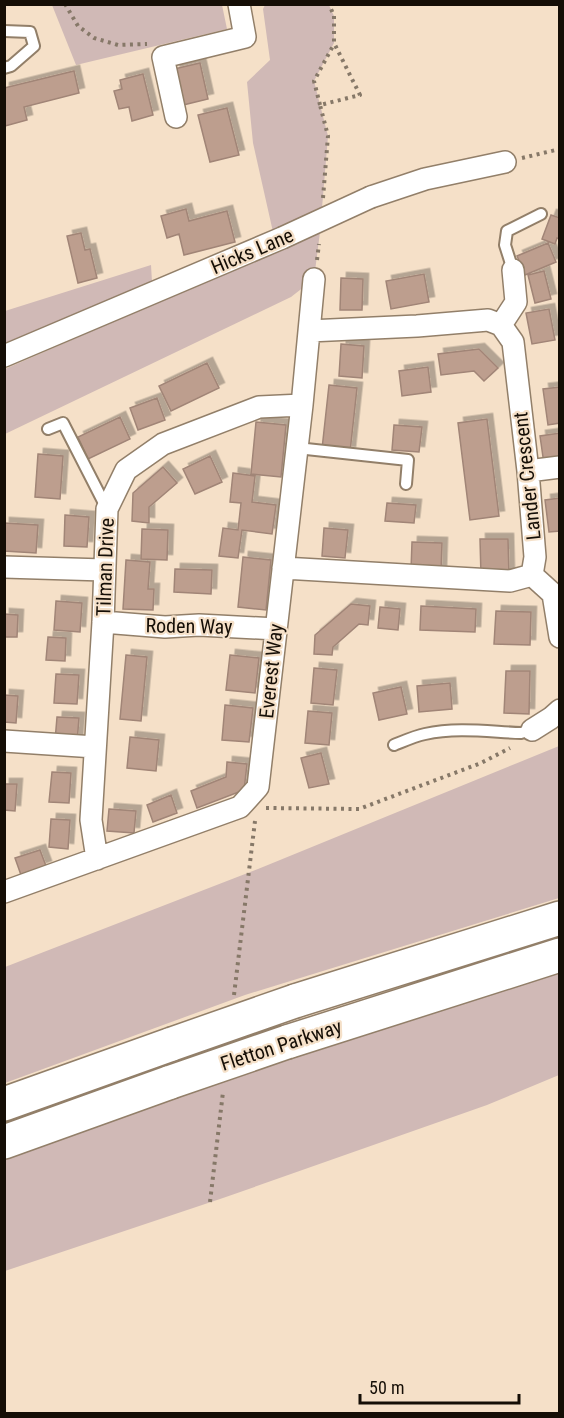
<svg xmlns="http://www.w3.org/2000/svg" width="564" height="1418" viewBox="0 0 564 1418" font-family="'Roboto Condensed',sans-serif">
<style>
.green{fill:#d0b9b6}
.building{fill:#bd9e8e;stroke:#a18577;stroke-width:1.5;filter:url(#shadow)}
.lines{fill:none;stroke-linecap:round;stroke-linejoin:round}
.lane-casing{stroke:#927f69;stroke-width:14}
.street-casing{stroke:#927f69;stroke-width:24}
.highway-casing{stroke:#927f69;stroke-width:36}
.path{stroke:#867868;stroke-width:4;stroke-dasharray:3 4.5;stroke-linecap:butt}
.lane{stroke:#fff;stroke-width:10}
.street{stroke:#fff;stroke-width:21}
.highway{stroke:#fff;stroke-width:33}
.street-bridge-casing{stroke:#927f69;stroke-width:24;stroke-linecap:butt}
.highway-bridge-casing{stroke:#927f69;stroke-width:36;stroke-linecap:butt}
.street-bridge{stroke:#fff;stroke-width:21}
.highway-bridge{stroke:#fff;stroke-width:33}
.labels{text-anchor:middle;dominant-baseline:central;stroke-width:4.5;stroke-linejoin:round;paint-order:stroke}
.street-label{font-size:20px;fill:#150e06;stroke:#f5e0c8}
</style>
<defs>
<filter id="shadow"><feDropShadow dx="5.5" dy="-5.5" stdDeviation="0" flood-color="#0004"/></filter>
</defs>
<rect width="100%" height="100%" fill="#f5e0c8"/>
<path class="green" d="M52,5H222L227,29L76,65Z
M265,5H329L334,16V43L314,81L328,136L322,208L273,232L253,143L247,82L270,60L263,9Z
M320,232L314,279L291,297L5,434V369Z
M151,265L152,282L5,343V311Z
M559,746V898L245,995L5,1083V967L258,869Z
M559,969V1075L487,1105L223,1198L5,1271V1156L97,1122Z"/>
<path class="building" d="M200,63L208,99L183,105L174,69Z
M74,71L79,93L24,107L27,120L5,126L4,88Z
M143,74L153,115L132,121L129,107L119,109L114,91L122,89L120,80Z
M227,108L239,155L210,162L198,115Z
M186,209L189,221L227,211L235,242L184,255L179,234L167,238L161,216Z
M551,215L560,218V239L557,238L555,244L542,239Z
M81,233L85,250L90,249L97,278L78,283L67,236Z
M548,243L556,262L525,275L517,256Z
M544,271L551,299L535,303L528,275Z
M424,274L429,302L391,309L386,281Z
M341,278L363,279L362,310H340Z
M549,309L555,340L532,344L526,313Z
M341,344L364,346L362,378L339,376Z
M479,349L498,368L484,381L474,371L441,375L438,354Z
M207,363L219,388L171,411L159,386Z
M428,367L431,392L402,396L399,371Z
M329,385L357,388L350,452L322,449Z
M560,387V423L548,425L543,389Z
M157,398L165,420L138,430L130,408Z
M120,417L130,439L88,459L78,437Z
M487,419L499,516L470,520L458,423Z
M256,422L286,425L281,477L251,474Z
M394,425L422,427L419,452L392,450Z
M560,433V469L545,471L540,436Z
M38,454L63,456L60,499L35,497Z
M210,456L222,482L195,494L183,469Z
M163,467L177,483L149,507V523L132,521L133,493Z
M233,473L255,476L252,502L276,505L272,534L242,530L238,558L219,556L223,528L238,530L241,503L230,502Z
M560,498V531L549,532L545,500Z
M387,503L416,505L414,523L385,521Z
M65,515L89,517L87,547L64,546Z
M4,523L38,525L36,553L4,551Z
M324,528L348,530L345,558L322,556Z
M142,529L168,530L167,560L141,559Z
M480,539H508L509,576H481Z
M412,542L442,543L441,572L411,570Z
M243,557L271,560L266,610L238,607Z
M126,560L150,562L148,589H154L153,610L123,609Z
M175,569L212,570L211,594L174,592Z
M56,601L82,603L80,632L54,630Z
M351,604L370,606L368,625L359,624L333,647L332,655L314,654L315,635Z
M421,606L476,609L475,632L420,630Z
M380,607L400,609L398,630L378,628Z
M496,611L531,612L530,645L494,644Z
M4,614L18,615L17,637H4Z
M48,637L66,638L65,661L46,660Z
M126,655L147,657L141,721L120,719Z
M230,655L259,658L255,693L226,690Z
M314,668L337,670L333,705L311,703Z
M506,671H530L529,714L504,713Z
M56,674L79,675L77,704L54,703Z
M450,683L452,709L419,712L417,686Z
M401,687L407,714L379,720L373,693Z
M4,695L18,696L16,723L4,722Z
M225,705L253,708L249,742L222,740Z
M308,711L332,713L329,745L305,743Z
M57,717L79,718L77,742L55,741Z
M130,737L159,740L156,771L127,768Z
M321,753L329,784L309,788L301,758Z
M227,762L247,764L244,790L197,808L191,791L226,777Z
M52,772L71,773L69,803L49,802Z
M4,784H17L15,811L4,810Z
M171,795L177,813L153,822L147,805Z
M109,809L136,811L134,833L107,831Z
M51,819L70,820L68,849L49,847Z
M40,850L46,866L21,875L15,858Z"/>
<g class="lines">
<defs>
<path id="lane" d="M4,31L30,32L34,46L11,66L4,68
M513,270L505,245L507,231L541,214
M48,429L63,423L107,509
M297,448L408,460L406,484
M394,745C404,741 415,736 425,734C457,727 490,732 521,733L532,730"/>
<path id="street" d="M176,117L163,57L245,37L239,4
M371,197L425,179L505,162
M501,325L516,302L513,270
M309,331L417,326L488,320L501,325L513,342L528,471L535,557L532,575
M4,356L282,238
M528,471L560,467
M4,567L104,570
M283,568L510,581L532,575
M532,575L553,594L560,637
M103,622L165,627L199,625L276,629
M532,730L551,718L560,710
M4,741L95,747
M97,859L91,820L103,622L107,509L126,470L163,444L259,407L302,405
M4,892L240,807L258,787L302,405L314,279"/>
<path id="highway" d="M295,1001L560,918
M287,1042L560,955
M4,1104L172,1044
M4,1142L171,1082"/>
</defs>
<use href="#lane" class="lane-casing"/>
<use href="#street" class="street-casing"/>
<use href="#highway" class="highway-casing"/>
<path class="path" d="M65,4L78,26L94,38L118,45L147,44
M320,105L314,81L334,44
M522,158L560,149
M323,198L328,136L320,105L360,95L334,43V16L329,4
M317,260L319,244
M266,808L359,809L481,763L510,748
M234,995L255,821
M210,1202L223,1092"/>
<use href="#lane" class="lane"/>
<use href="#street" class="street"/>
<use href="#highway" class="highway"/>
<defs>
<path id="street-bridge" d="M282,238L371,197"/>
<path id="highway-bridge" d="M172,1044L295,1001
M171,1082L287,1042"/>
</defs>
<use href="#street-bridge" class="street-bridge-casing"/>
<use href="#highway-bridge" class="highway-bridge-casing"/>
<use href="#street-bridge" class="street-bridge"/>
<use href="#highway-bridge" class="highway-bridge"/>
</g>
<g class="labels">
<g class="street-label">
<text transform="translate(252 251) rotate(-23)">Hicks Lane</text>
<text transform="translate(527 476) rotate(-96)">Lander Crescent</text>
<text transform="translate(105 567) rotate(-88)">Tilman Drive</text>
<text transform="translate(189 626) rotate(1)">Roden Way</text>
<text transform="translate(271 671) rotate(-84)">Everest Way</text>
<text transform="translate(281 1045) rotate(-18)">Fletton Parkway</text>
</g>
</g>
<rect width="564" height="1418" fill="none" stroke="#150e06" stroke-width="12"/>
<path d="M360 1394v9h159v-9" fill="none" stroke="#150e06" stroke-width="3"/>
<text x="369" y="1394" font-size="18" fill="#150e06" stroke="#f5e0c8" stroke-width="4.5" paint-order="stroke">50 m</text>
</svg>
